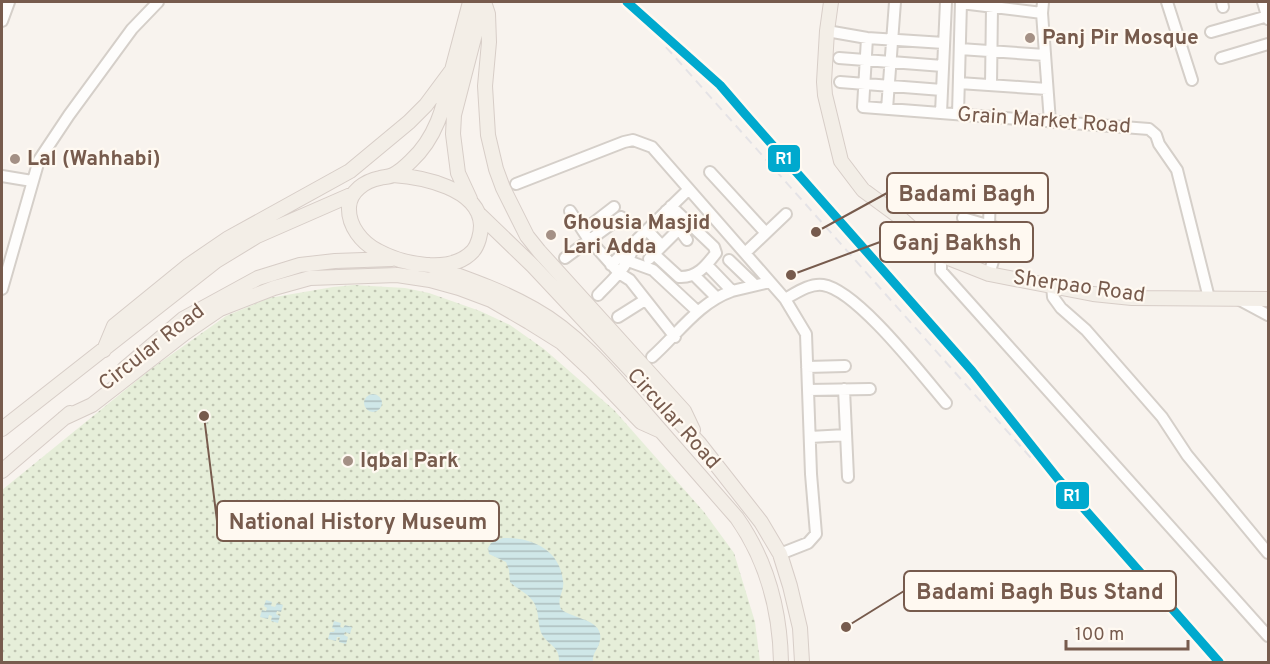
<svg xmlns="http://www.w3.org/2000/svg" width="1270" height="664" viewBox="0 0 1270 664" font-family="Overpass,sans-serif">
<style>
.green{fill:url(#green-dots)}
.water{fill:url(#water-rules)}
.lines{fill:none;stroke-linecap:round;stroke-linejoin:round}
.minor-casing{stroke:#d5cfc9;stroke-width:14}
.major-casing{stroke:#d7cdc7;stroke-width:16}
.minor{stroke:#fefdfc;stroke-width:10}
.major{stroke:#f3eee7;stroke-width:14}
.rail{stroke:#e5e3e6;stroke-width:2;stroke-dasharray:9 6;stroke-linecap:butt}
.rail-1-casing{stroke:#fff9f1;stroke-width:14}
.rail-1{stroke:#00a9ce;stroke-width:9}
.poi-dot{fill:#a49085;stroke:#fff9f1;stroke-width:2}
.labels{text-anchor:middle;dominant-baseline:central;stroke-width:4.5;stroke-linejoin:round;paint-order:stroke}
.poi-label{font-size:21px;font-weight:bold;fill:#775b4d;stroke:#fff9f1;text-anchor:start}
.street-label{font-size:21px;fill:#775b4d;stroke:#fff9f1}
.leader{fill:none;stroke:#775b4d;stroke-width:2}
.callout-dot{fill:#775b4d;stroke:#fff9f1;stroke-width:2}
.callout{fill:#fff9f1;stroke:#775b4d;stroke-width:2}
.callout-label{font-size:22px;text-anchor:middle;font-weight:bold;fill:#775b4d}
.line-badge{stroke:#fff9f1;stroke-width:2}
.badge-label{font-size:16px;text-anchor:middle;font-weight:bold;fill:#fff}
</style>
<defs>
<pattern id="green-dots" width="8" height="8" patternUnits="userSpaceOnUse" patternTransform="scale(1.5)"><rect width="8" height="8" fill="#e6eed9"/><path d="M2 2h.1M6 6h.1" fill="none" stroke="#bfc4b2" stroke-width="1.8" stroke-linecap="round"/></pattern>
<pattern id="water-rules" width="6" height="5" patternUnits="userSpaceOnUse" patternTransform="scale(1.5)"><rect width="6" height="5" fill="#cfe7e8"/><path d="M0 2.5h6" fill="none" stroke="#adbebe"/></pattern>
</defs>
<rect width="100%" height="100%" fill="#f8f3ee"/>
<path class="green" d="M354,285L405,288L429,293L480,311L510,325L544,349L614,410L704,512L734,553L755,622L760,662H2V490L151,369L226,316L269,298L333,287Z"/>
<path class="water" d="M364 403a9 9 0 1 1 18 0a9 9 0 1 1-18 0Z
M503,538C531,537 560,549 563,581C565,591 556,598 561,609C572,619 604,619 600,640C599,649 592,652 593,662H559C560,647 550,646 543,636C536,625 541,611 532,600C526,592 517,589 510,582L509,570L506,562L489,554L488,548L491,543Z
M266,600L272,602L271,606L275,607L277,603L283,605L281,612L277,611L276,614L280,616L278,623L271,621L272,616L269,615L268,619L260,617L262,610L266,611L267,608L264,606Z
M334,621L341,623L340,627L343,628L345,625L352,627L350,634L345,632L344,635L348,637L346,644L339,642L340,637H337L336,641L328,639L330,632H334L335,629L332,628Z"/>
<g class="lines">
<defs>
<path id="minor" d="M1043,2L1042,13L1050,122
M1167,2L1192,80
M1222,2L1223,7
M1263,2L1268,19
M961,3L1042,13
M2,21L9,2
M827,31L867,38L944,43
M1211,32L1268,16
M867,38L863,107L1149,129L1156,135L1159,144L1177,170L1209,298
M960,49L1045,55
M839,58L943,66
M1221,58L1268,44
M840,82L942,90
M959,83L1047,89
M991,85L992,7
M887,109L895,2
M941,113L946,2
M958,114L961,2
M710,172L766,233
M2,176L32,181
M516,184L624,142L633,140L652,147L785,299L806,334L811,474L816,534L808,543L780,554
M570,211L587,237L619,273L630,280L675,337
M666,211L687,240
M963,218L994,227L1001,235L989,274
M989,226L990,190
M647,230L662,246
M583,231L614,207
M745,253L786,214
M654,254L679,277C697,278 706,266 716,253L714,247L671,206
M941,255V271L1268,636
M565,258L621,217
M649,259L679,229
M729,260L755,285
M628,261L653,270L697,311
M611,265L688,190
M707,265L732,291L770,282
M694,275L716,297
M1052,285L1053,297L1061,308L1086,330L1162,417L1187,455L1268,553
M2,289L39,160L69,115L132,29L158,2
M598,295C613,279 631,265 634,242
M785,299C796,293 810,283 823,285C857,290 922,375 946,403
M1240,300L1268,315
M618,317L645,300
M652,357C678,334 698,303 732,291
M807,367L845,366
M844,389L848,477
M808,390L870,389
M810,437L846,435"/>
<path id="major" d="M484,2L488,14L489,42L485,86L488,135L496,169L503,188L527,236L539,251L684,411L693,430
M831,2L827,31L824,82L825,95L841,161L863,190L897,215L941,255L989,274L1093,294L1132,298L1268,299
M393,175C422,177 479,188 481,225C481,234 478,245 473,251C451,275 402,264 378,251C362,243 348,226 349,207C350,191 365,181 380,178C384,177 389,177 393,175C399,172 406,166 411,161C436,138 444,107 451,75
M470,199L458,173L453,134L454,115L482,7
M478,213L533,266L699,443L761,522L780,554L790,586L800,628L802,662
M429,265C465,278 501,290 534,309C579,334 614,377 647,415C677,449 707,484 737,518C767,561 780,610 781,662
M104,350L114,326L189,265L227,239L350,171L409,122L426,105L452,70L470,2
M124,369L183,319L258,278L300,265L335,261L392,259
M64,418L92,405L185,333L220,309L274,288L310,278L397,275L430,280L459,288L491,300L529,322L561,342L592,371L641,422L661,431
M2,429L216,261L257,236L353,194
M2,471L70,413"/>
</defs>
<use href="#minor" class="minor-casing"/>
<use href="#major" class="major-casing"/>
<use href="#minor" class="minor"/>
<use href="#major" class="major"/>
<path class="rail" d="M627,2L720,85L745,114L972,371L1058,479L1219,662
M666,47L1031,458"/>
<defs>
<path id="rail-1" d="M627,2L720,85L745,114L972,371L1058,479L1219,662"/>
</defs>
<use href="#rail-1" class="rail-1-casing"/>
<use href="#rail-1" class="rail-1"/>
</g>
<g class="poi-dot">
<circle cx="1030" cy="38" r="6"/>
<circle cx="15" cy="159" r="6"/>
<circle cx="551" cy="235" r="6"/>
<circle cx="348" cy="461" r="6"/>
</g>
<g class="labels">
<g class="poi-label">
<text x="1042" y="38">Panj Pir Mosque</text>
<text x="27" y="159">Lal (Wahhabi)</text>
<text x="563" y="223">Ghousia Masjid<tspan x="563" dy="24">Lari Adda</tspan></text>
<text x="360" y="461">Iqbal Park</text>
</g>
<g class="street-label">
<text transform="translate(1044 121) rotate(4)">Grain Market Road</text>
<text transform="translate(1079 287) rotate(8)">Sherpao Road</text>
<text transform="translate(152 348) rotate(-38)">Circular Road</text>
<text transform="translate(673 419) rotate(48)">Circular Road</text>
</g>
</g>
<path class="leader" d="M816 232L887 193M791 275L880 242M204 416L217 521M846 627L904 591"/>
<g class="callout-dot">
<circle cx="816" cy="232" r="6"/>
<circle cx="791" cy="275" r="6"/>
<circle cx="204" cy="416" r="6"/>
<circle cx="846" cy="627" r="6"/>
</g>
<g class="callout">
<rect x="887" y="173" width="161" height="40" rx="6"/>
<rect x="880" y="222" width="153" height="40" rx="6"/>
<rect x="217" y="501" width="282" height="40" rx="6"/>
<rect x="904" y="571" width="272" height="40" rx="6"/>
</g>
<g class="callout-label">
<text x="967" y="201">Badami Bagh</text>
<text x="957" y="250">Ganj Bakhsh</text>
<text x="358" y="529">National History Museum</text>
<text x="1040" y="599">Badami Bagh Bus Stand</text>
</g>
<g class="line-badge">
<rect x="767" y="144" width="34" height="29" rx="6" fill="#00a9ce"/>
<rect x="1055" y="481" width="35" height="29" rx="6" fill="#00a9ce"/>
</g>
<g class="badge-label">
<text x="784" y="164">R1</text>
<text x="1072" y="501">R1</text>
</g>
<rect width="1270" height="664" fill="none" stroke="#775b4d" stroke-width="6"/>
<path d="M1066 640v9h122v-9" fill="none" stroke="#775b4d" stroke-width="3"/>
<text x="1075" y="640" font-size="18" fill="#775b4d" stroke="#fff9f1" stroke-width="4.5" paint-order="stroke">100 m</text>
</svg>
